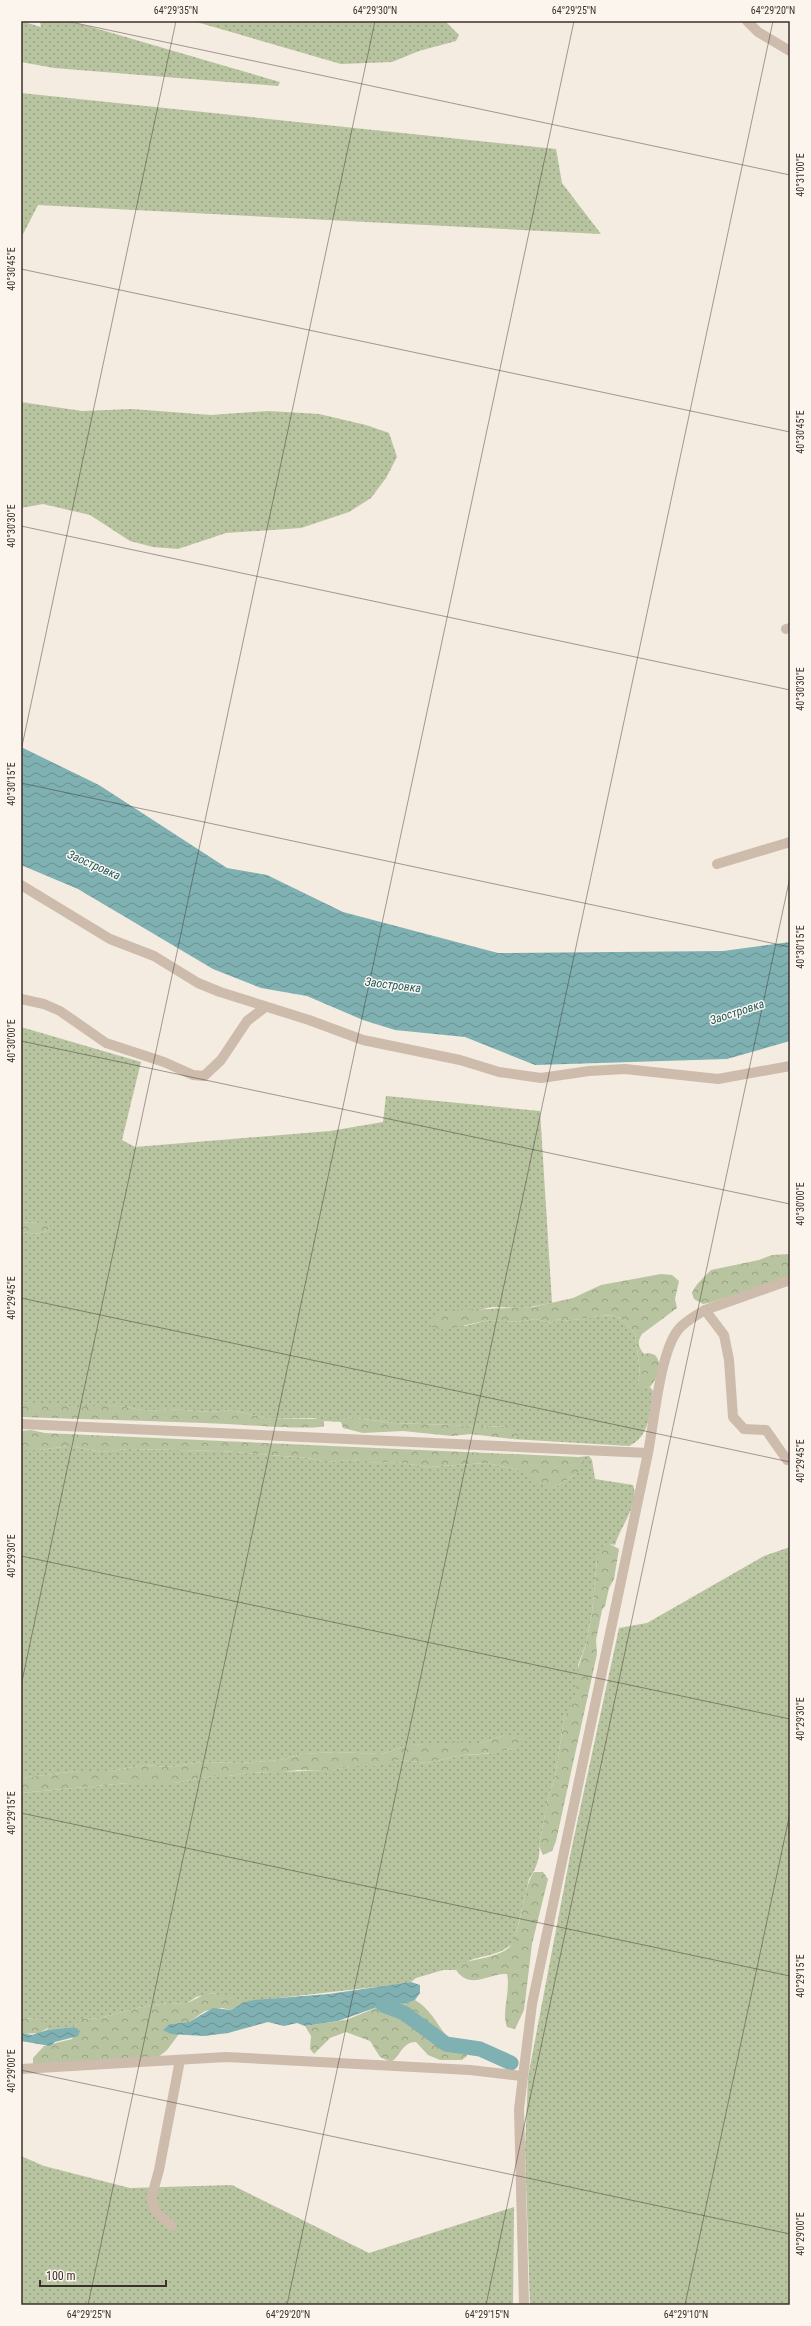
<svg xmlns="http://www.w3.org/2000/svg" width="811" height="2326" viewBox="0 0 811 2326" font-family="'Roboto Condensed',sans-serif">
<style>
.grass{fill:url(#grass-dots)}
.forest{fill:url(#forest-crowns)}
.water{fill:url(#water-waves)}
.lines{fill:none;stroke-linecap:round;stroke-linejoin:round}
.river{stroke:#7fb0b2;stroke-width:15}
.minor{stroke:#cdbbac;stroke-width:10}
.tertiary{stroke:#cdbbac;stroke-width:10}
.ticks{fill:none;stroke:#3b302b;stroke-width:1;stroke-opacity:0.45}
.labels{text-anchor:middle;dominant-baseline:central;stroke-width:3;stroke-linejoin:round;paint-order:stroke}
.water-label{font-size:12px;font-style:italic;fill:#1f5a5e;stroke:#fbf5ee}
.neatline{fill:none;stroke:#3b302b;stroke-width:1.5}
.ticks-label{font-size:10px;text-anchor:middle;fill:#3b302b}
</style>
<defs>
<pattern id="grass-dots" width="8" height="8" patternUnits="userSpaceOnUse"><rect width="8" height="8" fill="#b8c4a0"/><path d="M2 2h.1M6 6h.1" fill="none" stroke="#97a083" stroke-width="1.8" stroke-linecap="round"/></pattern>
<pattern id="forest-crowns" width="20" height="18" patternUnits="userSpaceOnUse"><rect width="20" height="18" fill="#b8c4a0"/><path d="M2 6a3 3 0 1 1 6 0M12 15a3 3 0 1 1 6 0" fill="none" stroke="#97a083"/></pattern>
<pattern id="water-waves" width="16" height="10" patternUnits="userSpaceOnUse"><rect width="16" height="10" fill="#7fb0b2"/><path d="M0 5q4-4 8 0t8 0" fill="none" stroke="#699091"/></pattern>
</defs>
<rect width="100%" height="100%" fill="#f4ebe1"/>
<path class="grass" d="M21,21L41,27L40,21H64L88,26L280,82L278,86L54,68L21,62Z
M193,21H445L459,35L456,41L419,51L392,62L341,64Z
M21,93L556,149L562,183L601,234L38,205L21,238Z
M21,402L82,411L132,409L211,415L268,411L319,414L366,425L389,433L397,457L386,478L371,498L349,512L301,528L226,533L178,549L153,547L130,541L90,515L43,504L21,508Z
M21,1027L141,1062L122,1140L135,1147L330,1131L383,1122L386,1096L540,1111L552,1303L523,1308L492,1307L473,1311H442L465,1326L490,1320L518,1322L535,1319L552,1323L557,1319C576,1325 608,1308 622,1320C627,1323 631,1329 635,1333C636,1350 642,1366 638,1383L644,1388L650,1387L653,1391C650,1411 650,1437 629,1446L512,1439L518,1436L509,1427L394,1423L348,1417L341,1422L324,1421L314,1418H265L232,1410L210,1412L170,1409L148,1411L114,1405L92,1408L42,1405L29,1402L21,1403V1232L37,1234L50,1230V1226L35,1222L21,1223Z
M69,1446L102,1452L127,1449L221,1451L308,1458L327,1462L352,1460L378,1463L397,1462L428,1467L486,1463L519,1470L554,1488L575,1475L584,1460L578,1457L589,1456L592,1460L595,1479L633,1485C640,1503 620,1527 615,1545L610,1544L597,1559L592,1613L586,1644L578,1665L577,1689L575,1700L564,1719L555,1777L548,1798L539,1846C541,1857 535,1871 529,1879L514,1942C497,1960 469,1953 456,1970H443L416,1978L411,1982L393,1985L244,2002L212,1993L196,1997L186,2004L168,2003L146,2006L99,2018L81,2019L74,2027L47,2030L48,2028L37,2019L21,2018V1793L128,1783H174L213,1776H228L248,1773L332,1770L351,1766L378,1765L399,1760L427,1763L463,1755L487,1754L512,1749L517,1735H505L480,1743L408,1745L381,1754L335,1752L302,1754L280,1760L241,1763L203,1762L167,1767L145,1765L111,1771H77L21,1778V1450H39Z
M790,1547V2305H530L525,2148L528,2077L571,1851L619,1628L647,1623L764,1556Z
M21,2156L44,2166L130,2188L232,2185L369,2253L514,2207L513,2305H21Z"/>
<path class="forest" d="M35,1222L50,1225V1230L37,1234L21,1232V1223Z
M790,1254V1277L709,1303L703,1304L694,1299L692,1293C695,1285 704,1277 711,1270L759,1260L772,1255Z
M661,1274L672,1275L679,1281L675,1299L677,1308L642,1334C637,1342 638,1347 644,1354L649,1353L655,1355C664,1365 657,1378 650,1387L644,1389L638,1383C642,1366 636,1350 635,1333C631,1329 627,1323 622,1320C608,1308 576,1325 557,1319L552,1323L535,1319L518,1322L490,1320L447,1329L438,1330L430,1326L442,1311L533,1307L573,1298L601,1285Z
M29,1402L75,1407L114,1405L148,1411L170,1409L210,1412L232,1410L265,1418L319,1419L324,1421V1426C319,1429 271,1427 261,1426C181,1421 101,1420 21,1417V1403Z
M348,1417L394,1423L509,1427L516,1430L518,1436L512,1439L471,1434L452,1436L403,1431L363,1433L343,1428L341,1422Z
M31,1430L45,1433L578,1457L584,1459V1466L575,1475L554,1488L541,1485L519,1470L486,1463L428,1467L397,1462L378,1463L352,1460L327,1462L308,1458L221,1451L127,1449L102,1452L69,1446L39,1450H21V1431Z
M610,1544L619,1549L614,1579L609,1588L605,1606L602,1610L596,1640L597,1654L556,1841L552,1851L543,1855L539,1846L548,1798L555,1777L564,1719L576,1694L577,1671L586,1644L592,1613L597,1559L600,1549L604,1545Z
M505,1735H517L526,1739L521,1746L496,1753L463,1755L427,1763L399,1760L378,1766H351L328,1771L298,1770L283,1772L248,1773L228,1776H213L174,1783H128L21,1793V1778L77,1771H111L145,1765L167,1767L203,1762L241,1763L280,1760L302,1754L335,1752L381,1754L408,1745L458,1742L480,1743Z
M534,1872H543L548,1879L532,1944L524,2010L515,2029L507,2027C501,2011 511,1992 507,1974C487,1973 471,1991 456,1970L461,1963C476,1959 492,1958 506,1950C521,1942 521,1890 534,1872Z
M207,1993L224,1995L244,2002L231,2010L222,2008L205,2011L189,2022L170,2024L171,2034H179L167,2050L157,2058L33,2064V2058L44,2046L72,2039L76,2028L74,2027L81,2019L99,2018L146,2006L168,2003L186,2004Z
M415,2000C431,2009 437,2025 449,2039C455,2046 464,2047 467,2056L462,2060H440L428,2055L416,2042C402,2042 401,2056 391,2062L380,2057L370,2041L346,2032L330,2038L314,2054L310,2049L311,2036L305,2026L346,2020L383,2005L408,2003Z
M21,2018L37,2019L48,2023V2028L39,2033L23,2034L21,2033Z"/>
<path class="water" d="M21,747L99,785L227,868L267,875L343,912L498,953L723,951L790,942V1041L727,1059L535,1065L465,1037L395,1030L363,1020L307,996L261,988L213,969L78,889L21,865Z
M411,1982L420,1985V1993L415,2000L408,2003L383,2005L338,2021L305,2026L297,2023L284,2026L268,2022L228,2033L204,2036L171,2034L163,2030L170,2024L189,2022L213,2008L231,2010L244,2002L254,2000L329,1994Z
M74,2027L80,2031L78,2036L55,2042L50,2046L21,2041V2033L32,2035L47,2030Z"/>
<g class="lines">
<path class="river" d="M383,2005L404,2013L446,2044L480,2049L511,2063"/>
<path class="minor" d="M747,21L758,32L790,51
M786,629L790,628
M717,864L790,842
M21,885L110,939L154,956L198,983L220,992L309,1020L363,1040L460,1060L499,1072L541,1078L589,1071L625,1069L718,1079L790,1066
M21,999L44,1004L60,1011L106,1043L164,1062L193,1075L204,1076L221,1060L247,1021L264,1008
M705,1310L724,1335L729,1360L733,1417L744,1429L766,1430L787,1460L790,1459
M21,2069L226,2057L470,2070L522,2076
M172,2226L156,2212L151,2199L159,2170L180,2060"/>
<path class="tertiary" d="M21,1424L648,1453
M524,2305L519,2109L532,2004L648,1453C654,1423 660,1352 678,1330C685,1321 695,1316 705,1310L790,1280"/>
</g>
<path class="ticks" d="M66,21L790,175M21,269L790,432M21,526L790,690M21,751L176,21M21,783L790,947M21,1041L790,1204M21,1298L790,1462M21,1556L790,1719M21,1686L375,21M21,1813L790,1976M21,2070L790,2234M88,2305L574,21M287,2305L773,21M486,2305L790,877M685,2305L790,1813"/>
<g class="labels">
<g class="water-label">
<text transform="translate(94 865) rotate(24)">Заостровка</text>
<text transform="translate(393 985) rotate(7)">Заостровка</text>
<text transform="translate(737 1012) rotate(-18)">Заостровка</text>
</g>
</g>
<rect width="811" height="2326" fill="none" stroke="#fbf5ee" stroke-width="44"/>
<path d="M40 2280v6h126v-6" fill="none" stroke="#3b302b" stroke-width="2"/>
<text x="46" y="2280" font-size="12" fill="#3b302b" stroke="#fbf5ee" stroke-width="3" paint-order="stroke">100 m</text>
<rect x="22" y="22" width="767" height="2282" class="neatline"/>
<g class="ticks-label">
<text x="176" y="14">64°29'35"N</text>
<text x="375" y="14">64°29'30"N</text>
<text x="574" y="14">64°29'25"N</text>
<text x="773" y="14">64°29'20"N</text>
<text transform="translate(800 175) rotate(-90)" y="4">40°31'00"E</text>
<text transform="translate(11 269) rotate(-90)" y="4">40°30'45"E</text>
<text transform="translate(800 432) rotate(-90)" y="4">40°30'45"E</text>
<text transform="translate(11 526) rotate(-90)" y="4">40°30'30"E</text>
<text transform="translate(800 689) rotate(-90)" y="4">40°30'30"E</text>
<text transform="translate(11 784) rotate(-90)" y="4">40°30'15"E</text>
<text transform="translate(800 947) rotate(-90)" y="4">40°30'15"E</text>
<text transform="translate(11 1041) rotate(-90)" y="4">40°30'00"E</text>
<text transform="translate(800 1204) rotate(-90)" y="4">40°30'00"E</text>
<text transform="translate(11 1298) rotate(-90)" y="4">40°29'45"E</text>
<text transform="translate(800 1461) rotate(-90)" y="4">40°29'45"E</text>
<text transform="translate(11 1556) rotate(-90)" y="4">40°29'30"E</text>
<text transform="translate(800 1719) rotate(-90)" y="4">40°29'30"E</text>
<text transform="translate(11 1813) rotate(-90)" y="4">40°29'15"E</text>
<text transform="translate(800 1976) rotate(-90)" y="4">40°29'15"E</text>
<text transform="translate(11 2071) rotate(-90)" y="4">40°29'00"E</text>
<text transform="translate(800 2234) rotate(-90)" y="4">40°29'00"E</text>
<text x="89" y="2318">64°29'25"N</text>
<text x="288" y="2318">64°29'20"N</text>
<text x="487" y="2318">64°29'15"N</text>
<text x="686" y="2318">64°29'10"N</text>
</g>
</svg>
